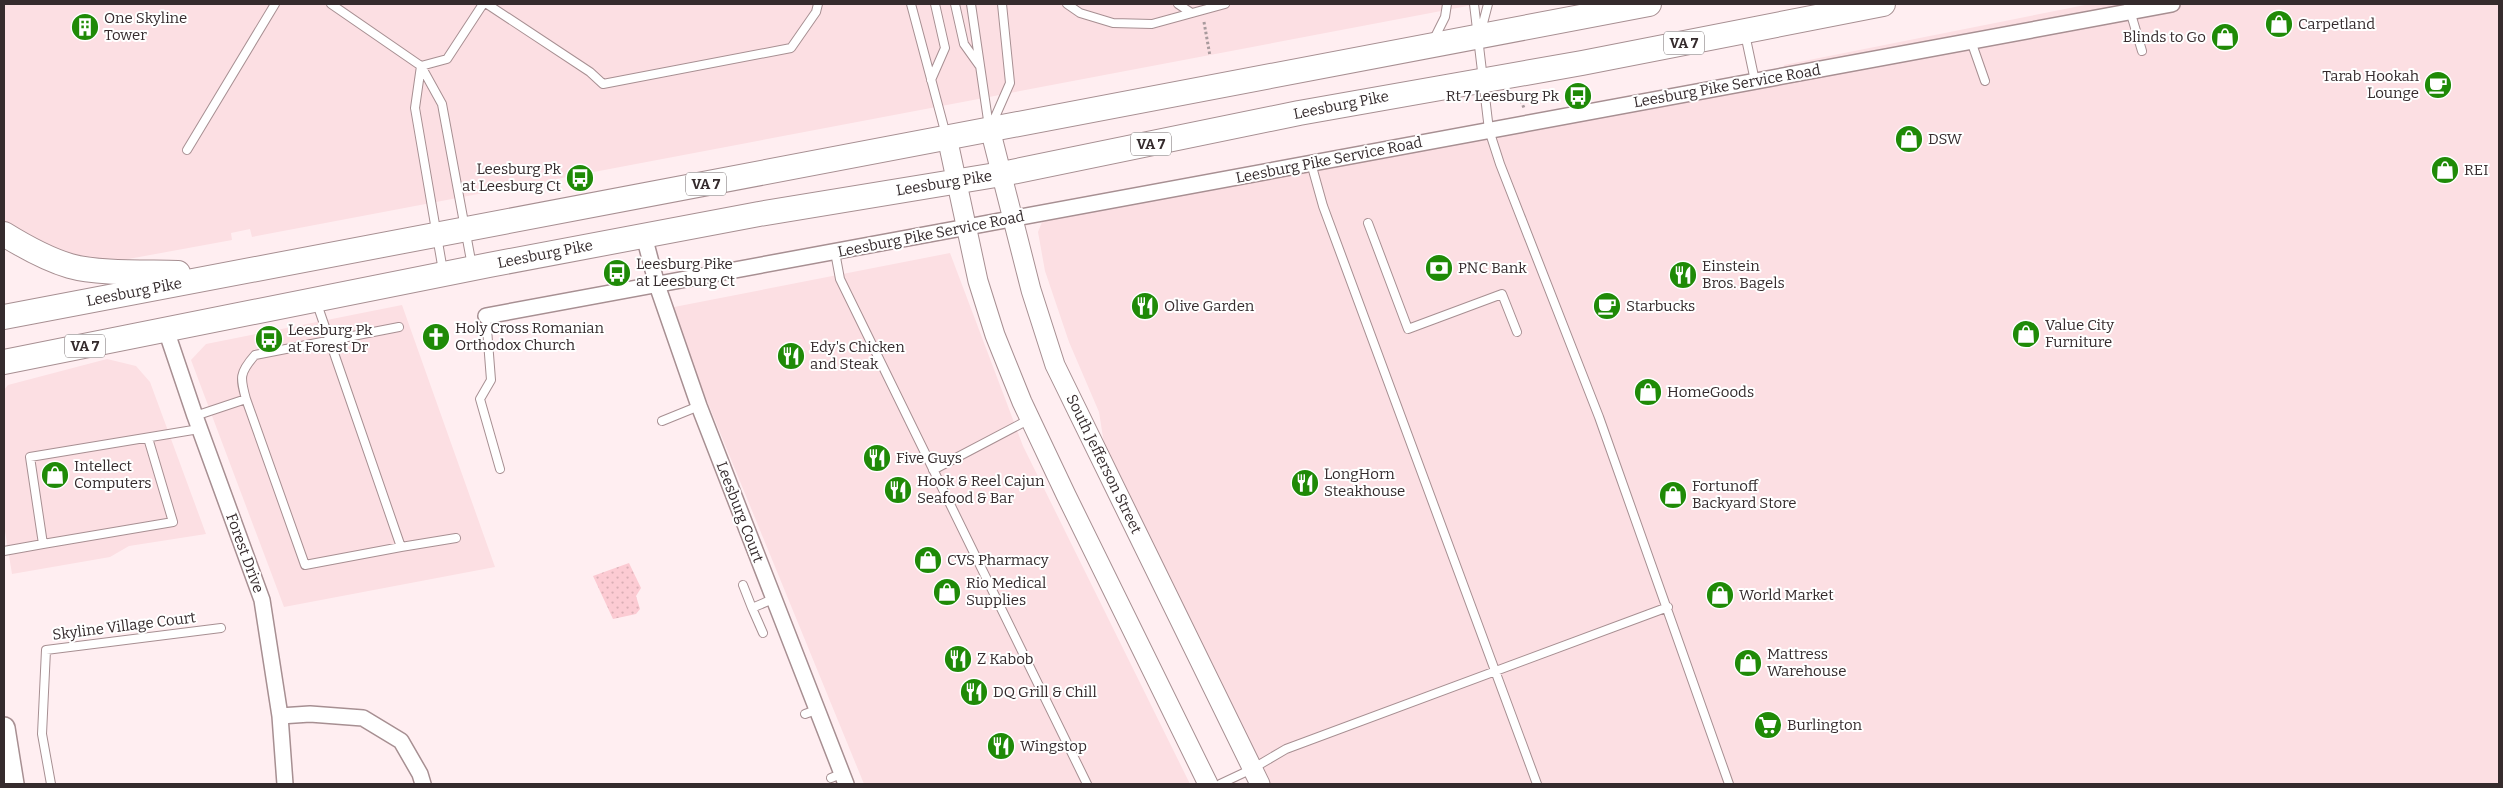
<svg xmlns="http://www.w3.org/2000/svg" width="2503" height="788" viewBox="0 0 2503 788" font-family="Bitter,serif">
<style>
.built{fill:#fcdfe3}
.park{fill:url(#park-dots)}
.lines{fill:none;stroke-linecap:round;stroke-linejoin:round}
.service-casing{stroke:#a78f92;stroke-width:10}
.minor-casing{stroke:#a78f92;stroke-width:18}
.tertiary-casing{stroke:#a78f92;stroke-width:21}
.secondary-casing{stroke:#a78f92;stroke-width:24}
.primary-casing{stroke:#a78f92;stroke-width:26}
.path{stroke:#a89a9d;stroke-width:3;stroke-dasharray:2.5 2.5;stroke-linecap:butt}
.service{stroke:#fff;stroke-width:8}
.minor{stroke:#fff;stroke-width:15}
.tertiary{stroke:#fff;stroke-width:19}
.secondary{stroke:#fff;stroke-width:21}
.primary{stroke:#fff;stroke-width:24}
.labels{text-anchor:middle;dominant-baseline:central;stroke-width:4;stroke-linejoin:round;paint-order:stroke}
.shield{fill:#fff;stroke:#726b6c;stroke-width:1}
.shield-label{font-size:14px;font-weight:bold;fill:#352b2d}
.poi-label{font-size:15px;fill:#352b2d;stroke:#fff;text-anchor:start}
.street-label{font-size:15px;fill:#352b2d;stroke:#fff}
</style>
<defs>
<pattern id="park-dots" width="8" height="8" patternUnits="userSpaceOnUse" patternTransform="scale(1.25)"><rect width="8" height="8" fill="#fccbd3"/><path d="M2 2h.1M6 6h.1" fill="none" stroke="#d9aeb5" stroke-width="1.8" stroke-linecap="round"/></pattern>
</defs>
<rect width="100%" height="100%" fill="#ffeef1"/>
<path class="built" d="M4,4H1478L252,237L250,229L231,233L232,240L101,264L4,231Z
M2090,4H2499V784H1264L1108,469L1099,412L1069,342L1045,271L1038,232L1042,222L1633,104L1787,72L1784,65Z
M950,253L1023,446L1190,784H864L669,308Z
M402,305L495,567L284,607L191,360L206,344Z
M107,359L136,366L150,382L206,534L129,546L110,557L12,574L4,525V390L8,385Z"/>
<path class="park" d="M629,563L641,588L636,596L640,609L636,614L613,619L593,576Z"/>
<g class="lines">
<defs>
<path id="service" d="M331,4L421,66L442,104L472,266
M487,4L590,72L603,84L791,48L816,12L818,4
M911,4L946,135
M955,4L964,44L979,65
M971,4L989,127
M1067,4L1080,13L1113,23L1152,24L1225,4
M1178,4L1190,12
M1474,4L1489,130L1500,164L1599,417L1729,784
M2128,4L2142,51
M1481,31L1488,4
M1745,34L1755,81
M1433,41L1445,17L1447,4
M1971,41L1985,81
M421,66L415,108L443,271
M421,66L447,59L483,4
M931,80L945,48L935,4
M992,124L1010,83L1002,4
M187,150L275,4
M1311,163L1323,206L1537,784
M1368,223L1408,329L1502,294L1517,332
M835,252L840,279L1087,784
M486,316L491,380L480,399L500,469
M246,399C240,378 239,373 255,355L399,327
M195,416L246,399L305,565L401,547L316,301
M662,421L699,406
M933,470L1030,419
M43,544L173,522L148,438
M401,547L456,538
M4,551L43,544L30,457L199,429
M743,585L752,608
M763,633L752,608L773,599
M805,714L816,710
M831,778L841,774
M51,784L42,734L46,650L221,628
M1220,784L1252,769L1286,749L1668,607"/>
<path id="minor" d="M644,236L657,285L699,406L846,784
M486,316L2172,4
M166,330L195,416L262,600L280,716L285,784
M280,716L310,714L363,718L401,741L420,774L423,784"/>
<path id="tertiary" d="M990,129L1031,290L1055,365L1260,784
M947,137L978,281L995,335L1022,402L1066,495L1208,784"/>
<path id="secondary" d="M4,728L13,784"/>
<path id="primary" d="M4,234C25,247 46,259 70,266C98,274 147,272 178,273
M4,317L1649,4
M4,362L489,265L759,214L1002,174L1299,113L1582,63L1883,4"/>
</defs>
<use href="#service" class="service-casing"/>
<use href="#minor" class="minor-casing"/>
<use href="#tertiary" class="tertiary-casing"/>
<use href="#secondary" class="secondary-casing"/>
<use href="#primary" class="primary-casing"/>
<path class="path" d="M1204,22L1210,56
M1519,96L1524,108"/>
<use href="#service" class="service"/>
<use href="#minor" class="minor"/>
<use href="#tertiary" class="tertiary"/>
<use href="#secondary" class="secondary"/>
<use href="#primary" class="primary"/>
</g>
<defs>
<symbol id="shop-disc" viewBox="-11 -11 22 22"><circle r="9.5" fill="#1f8a07" stroke="#fff"/><path d="M-5-2.5h2.3a2.7 3.5 0 0 1 5.4 0H5L5.5 6h-11ZM-1.5-2.5h3a1.5 2.3 0 0 0-3 0Z" fill="#fff"/></symbol>
<symbol id="building-disc" viewBox="-11 -11 22 22"><circle r="9.5" fill="#1f8a07" stroke="#fff"/><path d="M-4-6H4V6H1V3H-1V6H-4ZM-2.5-4.3h1.7v1.8h-1.7ZM.8-4.3h1.7v1.8H.8ZM-2.5-1h1.7V.8h-1.7ZM.8-1h1.7V.8H.8Z" fill="#fff"/></symbol>
<symbol id="cafe-disc" viewBox="-11 -11 22 22"><circle r="9.5" fill="#1f8a07" stroke="#fff"/><path d="M-5.5-4.5H6V0H3Q3 3.5 0 3.5H-2.5Q-5.5 3.5-5.5 0ZM3-3.2v2h1.7v-2ZM-6 4.5H4V6H-6Z" fill="#fff"/></symbol>
<symbol id="bus-disc" viewBox="-11 -11 22 22"><circle r="9.5" fill="#1f8a07" stroke="#fff"/><path d="M-5-6H5V4H4V6H2V4H-2V6H-4V4H-5ZM-3.5-4V0h7V-4ZM-3.5 1.2v1.5H-2V1.2ZM2 1.2v1.5H3.5V1.2Z" fill="#fff"/></symbol>
<symbol id="bank-disc" viewBox="-11 -11 22 22"><circle r="9.5" fill="#1f8a07" stroke="#fff"/><path d="M-6-4H6V4H-6ZM0-2.3a2.3 2.3 0 1 0 0 4.6a2.3 2.3 0 1 0 0-4.6Z" fill="#fff"/></symbol>
<symbol id="restaurant-disc" viewBox="-11 -11 22 22"><circle r="9.5" fill="#1f8a07" stroke="#fff"/><path d="M-5-6h1v4h1v-4h1v4h1v-4h1v5L-1.5 .5V6h-2V.5L-5-1ZM5-6V6H3V1.5H1.5Q1.5-4 5-6Z" fill="#fff"/></symbol>
<symbol id="church-disc" viewBox="-11 -11 22 22"><circle r="9.5" fill="#1f8a07" stroke="#fff"/><path d="M-1.2-6h2.4v3.5h3.3v2.4h-3.3V6h-2.4V-.1h-3.3v-2.4h3.3Z" fill="#fff"/></symbol>
<symbol id="supermarket-disc" viewBox="-11 -11 22 22"><circle r="9.5" fill="#1f8a07" stroke="#fff"/><path d="M-6-5.5h2.5l.6 2H6L4.5 2H-2.5L-4.4-4H-6ZM-1.5 3.2a1.3 1.3 0 1 0 .1 0ZM3 3.2a1.3 1.3 0 1 0 .1 0Z" fill="#fff"/></symbol>
</defs>
<g fill-rule="evenodd">
<use href="#shop-disc" x="2263" y="8" width="32" height="32"/>
<use href="#building-disc" x="69" y="11" width="32" height="32"/>
<use href="#shop-disc" x="2209" y="21" width="32" height="32"/>
<use href="#cafe-disc" x="2422" y="69" width="32" height="32"/>
<use href="#bus-disc" x="1562" y="80" width="32" height="32"/>
<use href="#shop-disc" x="1893" y="123" width="32" height="32"/>
<use href="#shop-disc" x="2429" y="154" width="32" height="32"/>
<use href="#bus-disc" x="564" y="162" width="32" height="32"/>
<use href="#bank-disc" x="1423" y="252" width="32" height="32"/>
<use href="#bus-disc" x="601" y="257" width="32" height="32"/>
<use href="#restaurant-disc" x="1667" y="259" width="32" height="32"/>
<use href="#restaurant-disc" x="1129" y="290" width="32" height="32"/>
<use href="#cafe-disc" x="1591" y="290" width="32" height="32"/>
<use href="#shop-disc" x="2010" y="318" width="32" height="32"/>
<use href="#church-disc" x="420" y="321" width="32" height="32"/>
<use href="#bus-disc" x="253" y="323" width="32" height="32"/>
<use href="#restaurant-disc" x="775" y="340" width="32" height="32"/>
<use href="#shop-disc" x="1632" y="376" width="32" height="32"/>
<use href="#restaurant-disc" x="861" y="442" width="32" height="32"/>
<use href="#shop-disc" x="39" y="459" width="32" height="32"/>
<use href="#restaurant-disc" x="1289" y="467" width="32" height="32"/>
<use href="#restaurant-disc" x="882" y="474" width="32" height="32"/>
<use href="#shop-disc" x="1657" y="479" width="32" height="32"/>
<use href="#shop-disc" x="912" y="544" width="32" height="32"/>
<use href="#shop-disc" x="931" y="576" width="32" height="32"/>
<use href="#shop-disc" x="1704" y="579" width="32" height="32"/>
<use href="#restaurant-disc" x="942" y="643" width="32" height="32"/>
<use href="#shop-disc" x="1732" y="647" width="32" height="32"/>
<use href="#restaurant-disc" x="958" y="676" width="32" height="32"/>
<use href="#supermarket-disc" x="1752" y="709" width="32" height="32"/>
<use href="#restaurant-disc" x="985" y="730" width="32" height="32"/>
</g>
<g class="labels">
<g class="shield">
<rect x="1664" y="31.5" width="40" height="23" rx="4"/>
<rect x="1131" y="132.5" width="40" height="23" rx="4"/>
<rect x="686" y="172.5" width="40" height="23" rx="4"/>
<rect x="65" y="334.5" width="40" height="23" rx="4"/>
</g>
<g class="shield-label">
<text x="1684" y="43">VA 7</text>
<text x="1151" y="144">VA 7</text>
<text x="706" y="184">VA 7</text>
<text x="85" y="346">VA 7</text>
</g>
<g class="poi-label">
<text x="104" y="18">One Skyline<tspan x="104" dy="17">Tower</tspan></text>
<text x="2298" y="24">Carpetland</text>
<text x="2206" y="37" text-anchor="end">Blinds to Go</text>
<text x="2419" y="76" text-anchor="end">Tarab Hookah<tspan x="2419" dy="17">Lounge</tspan></text>
<text x="1559" y="96" text-anchor="end">Rt 7 Leesburg Pk</text>
<text x="1928" y="139">DSW</text>
<text x="561" y="169" text-anchor="end">Leesburg Pk<tspan x="561" dy="17">at Leesburg Ct</tspan></text>
<text x="2464" y="170">REI</text>
<text x="636" y="264">Leesburg Pike<tspan x="636" dy="17">at Leesburg Ct</tspan></text>
<text x="1702" y="266">Einstein<tspan x="1702" dy="17">Bros. Bagels</tspan></text>
<text x="1458" y="268">PNC Bank</text>
<text x="1164" y="306">Olive Garden</text>
<text x="1626" y="306">Starbucks</text>
<text x="2045" y="325">Value City<tspan x="2045" dy="17">Furniture</tspan></text>
<text x="455" y="328">Holy Cross Romanian<tspan x="455" dy="17">Orthodox Church</tspan></text>
<text x="288" y="330">Leesburg Pk<tspan x="288" dy="17">at Forest Dr</tspan></text>
<text x="810" y="347">Edy's Chicken<tspan x="810" dy="17">and Steak</tspan></text>
<text x="1667" y="392">HomeGoods</text>
<text x="896" y="458">Five Guys</text>
<text x="74" y="466">Intellect<tspan x="74" dy="17">Computers</tspan></text>
<text x="1324" y="474">LongHorn<tspan x="1324" dy="17">Steakhouse</tspan></text>
<text x="917" y="481">Hook &amp; Reel Cajun<tspan x="917" dy="17">Seafood &amp; Bar</tspan></text>
<text x="1692" y="486">Fortunoff<tspan x="1692" dy="17">Backyard Store</tspan></text>
<text x="947" y="560">CVS Pharmacy</text>
<text x="966" y="583">Rio Medical<tspan x="966" dy="17">Supplies</tspan></text>
<text x="1739" y="595">World Market</text>
<text x="1767" y="654">Mattress<tspan x="1767" dy="17">Warehouse</tspan></text>
<text x="977" y="659">Z Kabob</text>
<text x="993" y="692">DQ Grill &amp; Chill</text>
<text x="1787" y="725">Burlington</text>
<text x="1020" y="746">Wingstop</text>
</g>
<g class="street-label">
<text transform="translate(1727 86) rotate(-10)">Leesburg Pike Service Road</text>
<text transform="translate(1341 105) rotate(-11)">Leesburg Pike</text>
<text transform="translate(1329 160) rotate(-11)">Leesburg Pike Service Road</text>
<text transform="translate(944 183) rotate(-9)">Leesburg Pike</text>
<text transform="translate(931 234) rotate(-11)">Leesburg Pike Service Road</text>
<text transform="translate(545 254) rotate(-11)">Leesburg Pike</text>
<text transform="translate(134 292) rotate(-11)">Leesburg Pike</text>
<text transform="translate(1104 464) rotate(64)">South Jefferson Street</text>
<text transform="translate(740 512) rotate(69)">Leesburg Court</text>
<text transform="translate(245 553) rotate(70)">Forest Drive</text>
<text transform="translate(124 626) rotate(-7)">Skyline Village Court</text>
</g>
</g>
<rect width="2503" height="788" fill="none" stroke="#352b2d" stroke-width="10"/>
</svg>
